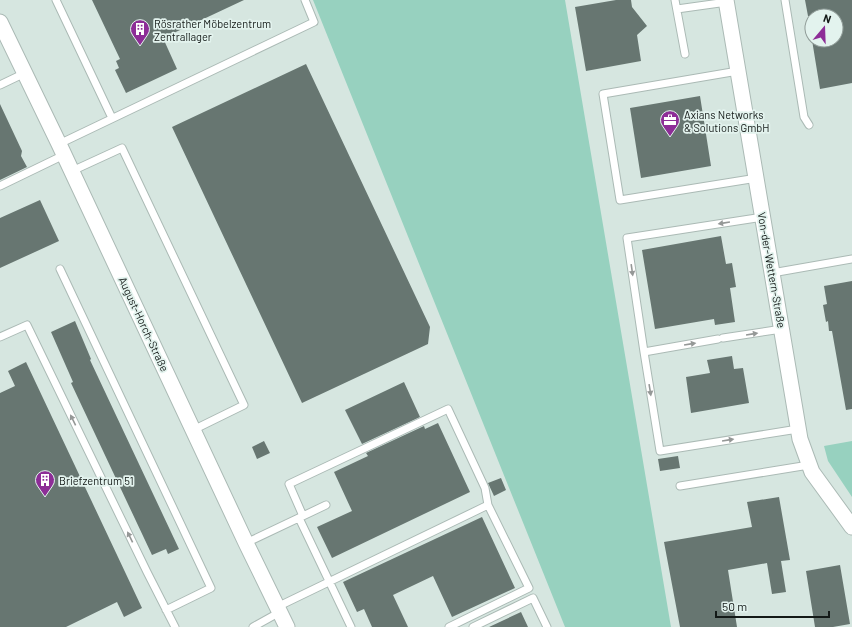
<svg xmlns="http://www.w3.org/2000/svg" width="852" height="627" viewBox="0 0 852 627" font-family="Barlow,sans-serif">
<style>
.green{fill:#97d1bf}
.building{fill:#677671}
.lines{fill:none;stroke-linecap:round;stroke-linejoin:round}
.service-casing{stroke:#abbab5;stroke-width:9}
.minor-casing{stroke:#abbab5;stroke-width:17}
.service{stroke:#fff;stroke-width:7}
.minor{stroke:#fff;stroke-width:15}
.oneway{fill:#959897}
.labels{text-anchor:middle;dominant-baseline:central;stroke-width:3.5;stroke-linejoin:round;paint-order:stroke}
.poi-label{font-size:11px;fill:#131917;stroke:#e3f3ee;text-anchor:start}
.street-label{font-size:11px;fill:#131917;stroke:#e3f3ee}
</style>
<rect width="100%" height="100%" fill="#d6e6e0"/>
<path class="green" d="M313,0H565L671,627H565Z
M852,441V497L828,461L824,446Z"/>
<path class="building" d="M92,0H244L163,38L177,69L126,93L115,70L119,68L116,61L120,59Z
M616,0H631L632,7L647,26L637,35L641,61L586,71L575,7Z
M805,0H852V83L820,89L812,40H836V16H808Z
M306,64L430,327L428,344L302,403L172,127Z
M700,96L711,166L641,178L630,108Z
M0,104L22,151L21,156L27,167L0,180Z
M40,200L59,241L0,268V218Z
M721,236L726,264L732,263L736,287L730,288L735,322L715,325L714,319L655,329L642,250Z
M852,281V409L846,410L832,331H829L828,321L826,322L823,305L827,304L824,286Z
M75,321L91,359L90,360L179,549L168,554L166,549L152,555L71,383L73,382L51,332Z
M732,356L734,369L743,368L749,403L691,413L686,377L710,373L707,360Z
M26,362L142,608L124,617L117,602L66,627H0V393L15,386L8,371Z
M404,382L420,417L362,444L345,410Z
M438,423L470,492L332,558L317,527L352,511L334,472L368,456L366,453L424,426L425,429Z
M264,441L270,453L257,459L252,447Z
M678,456L680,468L660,471L658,459Z
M501,478L506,490L494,496L488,483Z
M779,497L790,560L781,561L786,592L772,594L767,563L728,570L737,627H680L664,542L752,527L747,502Z
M482,517L515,588L452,617L433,576L393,595L408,627H372L364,609L357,612L343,582Z
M840,565L850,624L833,627H815L806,571Z
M521,612L528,627H489Z"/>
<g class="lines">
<defs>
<path id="service" d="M56,0L112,118
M675,0L685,54
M785,0L804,117L809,125
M677,9L727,2
M738,71L603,94L620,200L757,178
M0,85L25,73
M59,144L314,22L305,0
M72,171L122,148L244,405L193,430
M0,186L64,155
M60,269L211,588L166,610
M772,273L852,259
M0,337L27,325L147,572L175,627
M723,338L782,329
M718,339L644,352L627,238L763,217
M644,352L660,451L798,429
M680,486L809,465
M303,516L289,484L448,409L485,488L488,505
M299,518L351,627
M246,543L326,505
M277,607L488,505L529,588L449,627
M253,627L280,612
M473,627L533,598L547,627"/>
<path id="minor" d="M726,0L800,439L812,472L852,527
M0,22L59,144L246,543L287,627"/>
</defs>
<use href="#service" class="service-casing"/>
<use href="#minor" class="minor-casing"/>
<use href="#service" class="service"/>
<use href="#minor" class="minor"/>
</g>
<defs><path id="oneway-solid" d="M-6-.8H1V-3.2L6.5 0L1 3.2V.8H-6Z"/></defs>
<g class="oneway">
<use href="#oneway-solid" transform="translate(724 223) rotate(171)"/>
<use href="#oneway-solid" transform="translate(632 270) rotate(82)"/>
<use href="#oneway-solid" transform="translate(752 334) rotate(-9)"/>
<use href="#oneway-solid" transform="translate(690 344) rotate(-9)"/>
<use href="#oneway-solid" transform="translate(650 390) rotate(81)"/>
<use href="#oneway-solid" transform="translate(73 420) rotate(-116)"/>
<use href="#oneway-solid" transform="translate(728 440) rotate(-9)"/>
<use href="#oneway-solid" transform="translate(130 537) rotate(-116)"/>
</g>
<defs>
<symbol id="building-pin" viewBox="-11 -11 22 30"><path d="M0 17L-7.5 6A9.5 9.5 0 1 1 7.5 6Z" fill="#8d2d97" stroke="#e3f3ee"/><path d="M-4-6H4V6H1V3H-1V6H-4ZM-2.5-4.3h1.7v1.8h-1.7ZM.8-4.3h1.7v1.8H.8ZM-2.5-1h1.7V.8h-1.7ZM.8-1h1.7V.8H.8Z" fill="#fff"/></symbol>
<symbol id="office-pin" viewBox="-11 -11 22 30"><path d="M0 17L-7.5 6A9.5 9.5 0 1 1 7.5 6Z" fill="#8d2d97" stroke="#e3f3ee"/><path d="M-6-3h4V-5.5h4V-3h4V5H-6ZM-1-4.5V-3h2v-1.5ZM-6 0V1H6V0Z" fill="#fff"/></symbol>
</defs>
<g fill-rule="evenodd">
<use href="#building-pin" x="129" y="18" width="22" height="30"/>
<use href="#office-pin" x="659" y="109" width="22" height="30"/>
<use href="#building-pin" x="34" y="469" width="22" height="30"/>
</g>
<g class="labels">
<g class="poi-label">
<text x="154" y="23">Rösrather Möbelzentrum<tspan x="154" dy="13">Zentrallager</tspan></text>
<text x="684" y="114">Axians Networks<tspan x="684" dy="13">&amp; Solutions GmbH</tspan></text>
<text x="59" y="480">Briefzentrum 51</text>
</g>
<g class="street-label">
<text transform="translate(772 270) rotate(80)">Von-der-Wettern-Straße</text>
<text transform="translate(144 324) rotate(65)">August-Horch-Straße</text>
</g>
</g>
<g transform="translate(824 28) rotate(19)"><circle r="19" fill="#e3f3ee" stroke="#909c98"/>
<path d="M0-3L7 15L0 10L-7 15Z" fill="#8d2d97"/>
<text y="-6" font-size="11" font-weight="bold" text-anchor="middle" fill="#131917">N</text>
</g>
<path d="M716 611v6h113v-6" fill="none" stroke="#131917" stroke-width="2"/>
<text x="722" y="611" font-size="12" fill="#131917" stroke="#e3f3ee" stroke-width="3" paint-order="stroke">50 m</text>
</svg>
